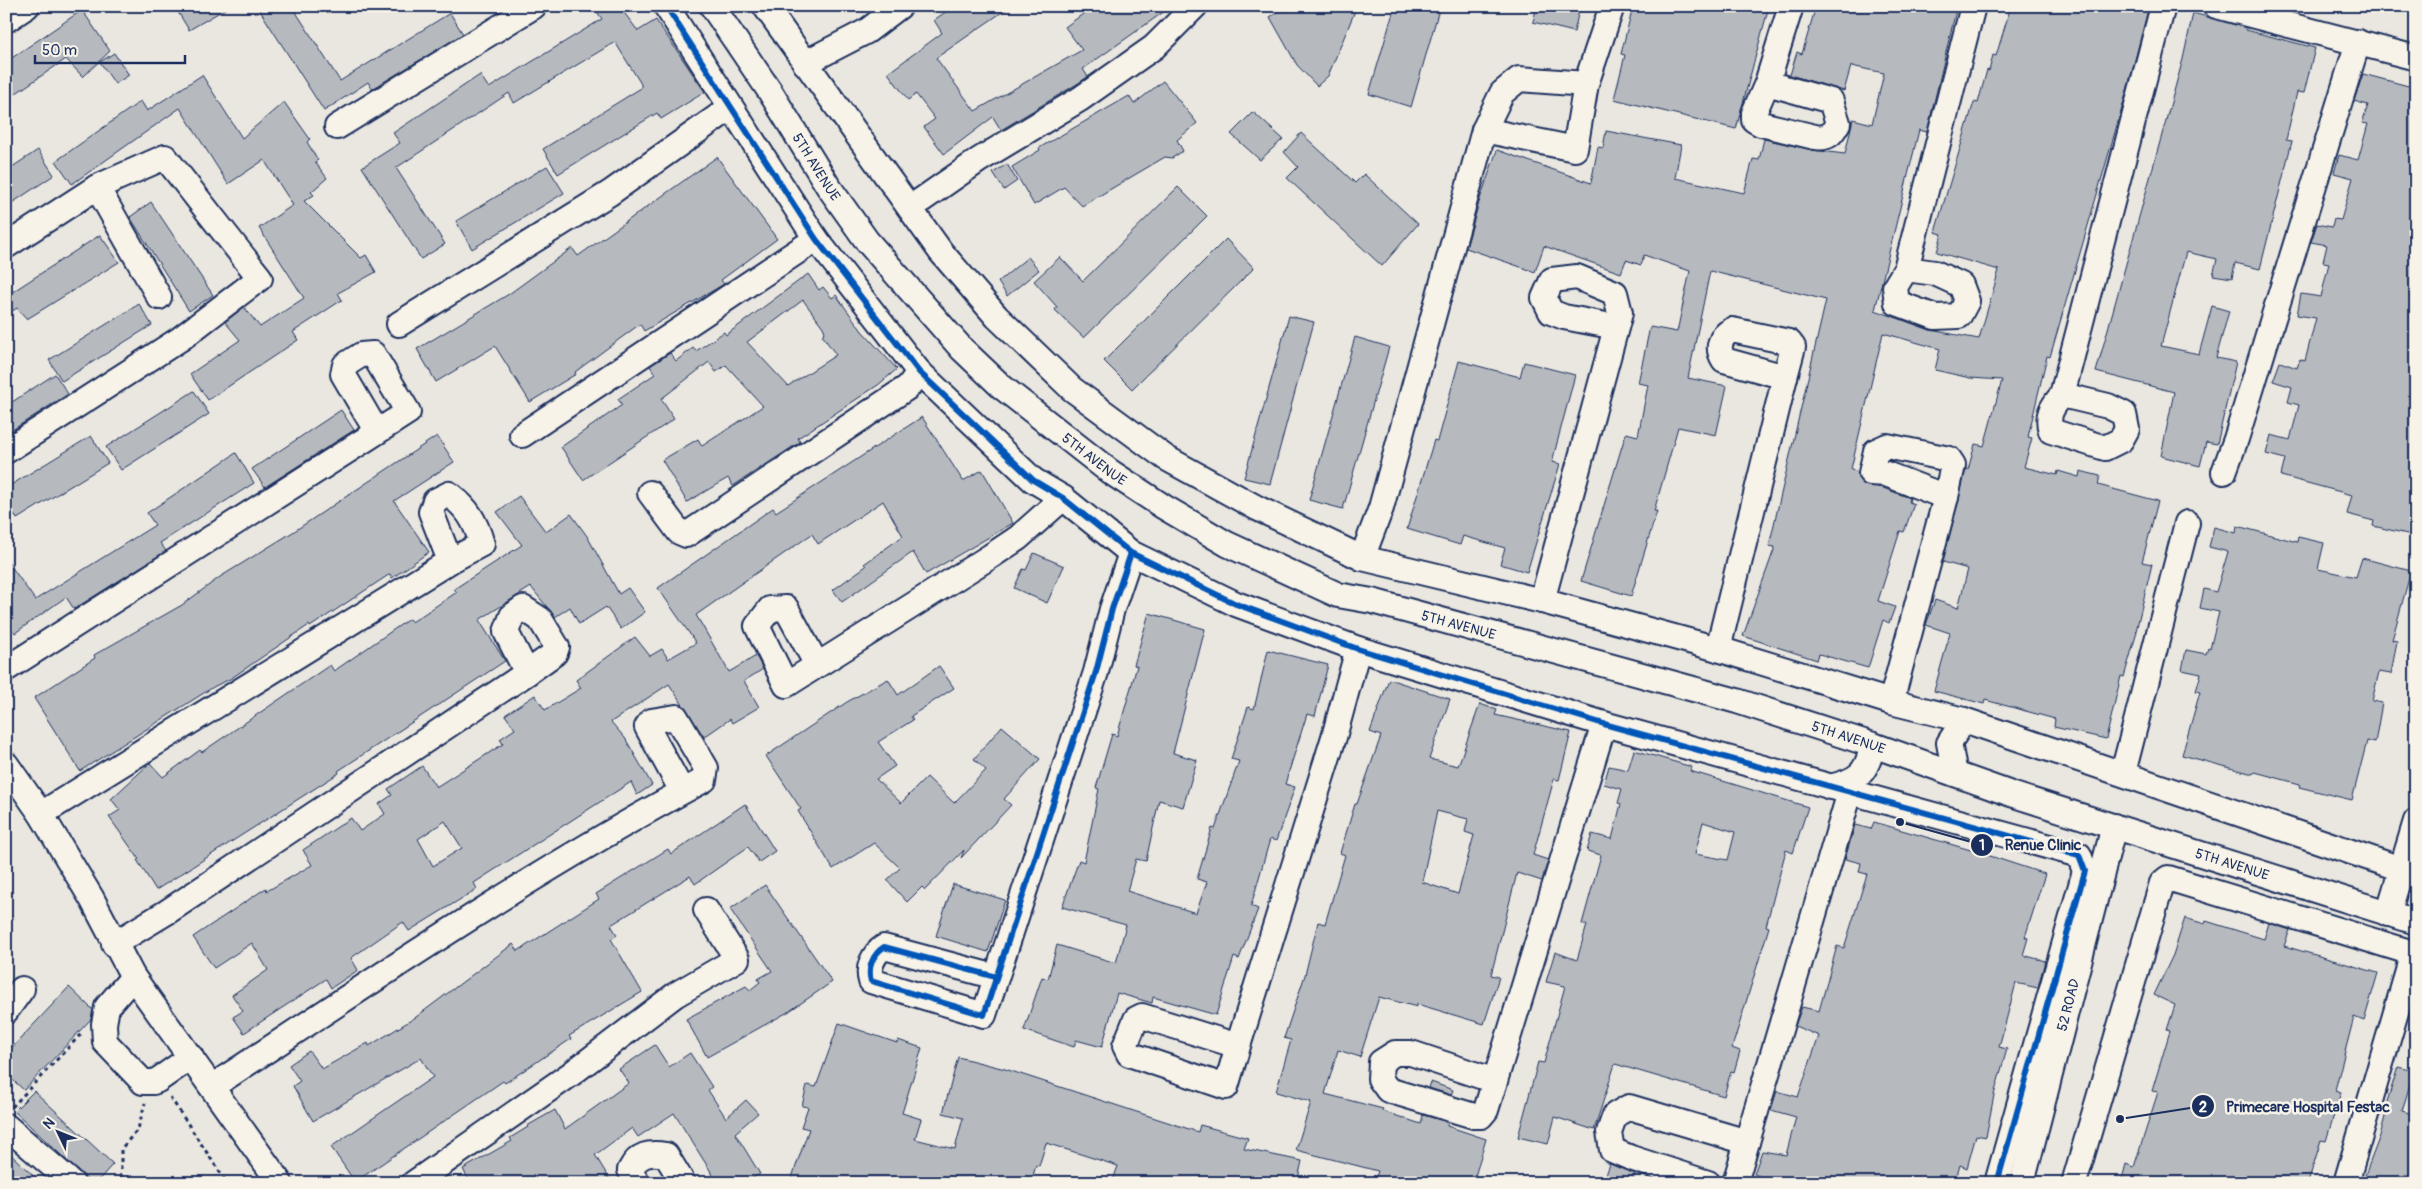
<svg xmlns="http://www.w3.org/2000/svg" width="2422" height="1189" viewBox="0 0 2422 1189" font-family="Pangolin,sans-serif">
<style>
.building{fill:#b6babf;stroke:#1b2f5e;fill-rule:evenodd}
.lines{fill:none;stroke-linecap:round;stroke-linejoin:round}
.minor-casing{stroke:#1b2f5e;stroke-width:28}
.path{stroke:#1b2f5e;stroke-width:3;stroke-dasharray:4 4;stroke-linecap:butt}
.minor{stroke:#f7f3e8;stroke-width:24}
.cycleway-casing{stroke:#f7f3e8;stroke-width:9}
.cycleway{stroke:#0057b8;stroke-width:6}
.labels{text-anchor:middle;dominant-baseline:central;stroke-width:5;stroke-linejoin:round;paint-order:stroke}
.street-label{font-size:14px;fill:#1b2f5e;stroke:#f7f3e8}
.leader{fill:none;stroke:#1b2f5e;stroke-width:2}
.callout-dot{fill:#1b2f5e;stroke:#f7f3e8;stroke-width:2}
.mark-label{font-size:15px;text-anchor:middle;font-weight:bold;fill:#fff}
.callout-label{font-size:15px;text-anchor:middle;font-weight:bold;fill:#1b2f5e;stroke:#f7f3e8;stroke-width:5;stroke-linejoin:round;paint-order:stroke}
</style>
<rect width="100%" height="100%" fill="#eae7e0"/>
<filter id="ink" filterUnits="userSpaceOnUse"><feTurbulence type="fractalNoise" baseFrequency=".02" numOctaves="2"/><feDisplacementMap in="SourceGraphic" scale="10" xChannelSelector="R" yChannelSelector="G"/><feConvolveMatrix kernelMatrix="1 2 1 2 8 2 1 2 1" color-interpolation-filters="sRGB"/></filter>
<g filter="url(#ink)">
<path class="building" d="M188,6H230L189,30L178,12Z
M257,6H292L340,81L450,13L463,34L372,89L368,82L324,111Z
M593,6H619L638,31L656,20L705,92L661,119L657,113L558,174L543,149L641,88V84L615,42L514,103L509,93L396,168L445,244L421,259L362,167L400,143L393,133L480,75L489,88L602,19Z
M954,6H1011L936,58L975,111L1082,50L1065,27L1094,6H1172L1083,69L1088,77L1072,87L1001,130L993,117L944,154L924,127L935,119L916,94L908,100L888,73L942,33L934,20Z
M1288,6H1357L1328,76L1317,86L1297,65L1270,17Z
M1395,6H1440L1411,107L1369,94Z
M1537,6H1580L1574,32L1533,22Z
M1633,6H1769L1736,129L1614,99L1625,55L1621,54Z
M1816,6H1957L1927,132L1919,130L1875,310L1930,330L1979,339L1999,270L1937,252L1942,234L1935,232L1974,102L1978,103L1987,70L1989,71L1993,55L1996,56L2011,6H2149L2128,87L2050,357L2047,356L2028,437L2032,438L2024,467L2057,475L2058,471L2079,477L2080,471L2100,476L2098,485L2158,501L2142,562L2152,564L2136,631L2137,632L2124,677L2121,676L2106,739L2054,727L2055,719L1985,700L1984,704L1934,691L1950,633L1926,625L1935,600L1958,608L1968,569L1943,562L1966,469L1968,470L1975,444L1984,446L2002,380L1970,378L1935,370L1940,349L1883,333L1851,469L1858,472V478L1863,484L1883,488L1910,498L1909,502L1914,504L1904,532L1900,531L1878,601L1895,607L1889,623L1883,620L1868,668L1819,654L1817,660L1743,636L1775,547L1769,546L1826,300L1710,271L1688,378L1727,386L1716,435L1678,427L1654,511H1657L1631,596L1581,581L1626,433L1638,436L1648,385L1638,383L1650,327L1677,332L1690,271L1644,255L1641,265L1626,260L1621,273L1544,246L1535,272L1466,248L1480,199L1497,150L1591,183L1598,147L1603,148L1606,131L1681,145L1675,178L1744,193L1753,159L1759,160L1764,139L1812,150L1845,154L1853,119L1872,124L1884,73L1851,66L1844,91L1790,75L1797,52L1802,54Z
M82,10L110,51L83,77L66,59L6,100V62Z
M2193,13L2247,28L2246,30L2315,48L2304,93L2297,92L2286,140L2292,141L2260,269L2235,263L2232,278L2213,275L2217,259L2186,252L2161,346L2199,354L2212,306L2229,311L2216,358L2236,362L2217,444L2206,442L2200,466L2161,456L2174,392L2096,372L2183,59Z
M114,53L129,75L115,84L100,62Z
M2363,74L2416,88V536L2373,526L2374,521L2347,514L2352,495L2281,476L2285,459L2266,454L2271,435L2290,440L2299,405L2288,402L2292,387L2273,381L2280,362L2297,368L2300,359L2305,361L2316,318L2297,315L2301,294L2321,297L2329,263L2323,262L2327,245L2311,242L2317,224L2332,227L2334,219L2341,220L2353,178L2334,173L2339,155L2358,160L2368,124L2362,123L2368,105L2354,101Z
M202,75L242,138L284,102L310,139L307,142L318,160L315,162L327,178L311,192L314,195L304,201L361,258L366,255L376,272L338,293L342,300L293,332L298,340L208,400L190,374L240,340L225,322L244,307L260,327L304,298L259,228L293,205L264,160L228,184L180,108L72,184L56,161L141,101L147,111Z
M1163,81L1197,123L1177,140L1183,151L1172,158L1165,157L1082,206L1064,187L1034,205L1012,167L1040,150L1039,148L1129,96L1134,104Z
M1253,112L1283,139L1260,160L1231,134Z
M1301,133L1355,183L1364,174L1418,224L1382,266L1287,178L1298,167L1284,152Z
M38,150L54,175L6,207V171Z
M717,157L777,239L721,280L724,284L644,331L640,324L575,372L576,374L530,402L495,346L436,382L417,349L509,294L572,248L578,256Z
M1007,164L1017,181L1004,190L993,173Z
M547,166L564,193L472,249L456,221Z
M1178,187L1207,216L1084,338L1055,310L1057,307L1034,281L1060,257L1083,281Z
M151,202L213,295L189,311L130,217Z
M100,235L119,262L27,319L17,308L6,315V296Z
M1226,239L1254,268L1132,389L1104,361Z
M1028,257L1039,270L1007,296L998,282Z
M808,274L819,290L823,287L832,298L836,295L862,331L897,369L878,385L798,438L800,442L733,486L728,478L687,502L662,460L698,439L702,446L763,406L726,365L716,372L709,362L661,399L674,419L583,480L561,447L622,405L618,399L655,374L650,366L670,353L676,361L693,348L696,351L724,332L726,335ZM803,300L823,327L825,332L822,335L836,355L788,386L747,342Z
M139,304L152,325L62,381L49,360Z
M1289,316L1314,322L1270,484L1244,478Z
M1355,337L1389,347L1343,509L1309,500Z
M1459,361L1520,377L1524,362L1575,375L1552,462L1560,464L1527,572L1500,564L1505,548L1463,536L1460,545L1407,529L1434,440L1437,441Z
M55,374L68,394L6,434V406Z
M194,391L209,414L121,470L106,447Z
M341,410L354,430L265,487L252,469Z
M922,417L963,481L982,470L1013,523L926,574L913,552L842,602L833,590L866,566L864,564L903,536L883,501L818,544L812,534L696,615L729,672L756,656L763,669L744,681L759,707L732,723L730,719L704,737L669,684L611,722L625,738L652,785L637,795L631,782L474,883L477,889L409,931L403,922L351,958L358,970L331,988L326,979L244,1033L233,1017L243,1011L232,995L268,970L252,943L214,968L193,937L266,888L267,891L312,865L303,850L351,818L360,831L385,814L379,804L392,795L388,789L422,766L436,787L503,744L500,739L515,729L505,715L535,695L545,710L581,688L576,680L635,637L650,656L662,649L668,659L696,643L658,588L773,508L776,512ZM445,821L462,848L433,866L418,839Z
M91,436L108,463L17,519L6,502V488Z
M437,436L454,462L394,501L429,552L392,578L390,574L310,627L309,625L230,679L215,686L80,771L34,698L95,658L94,655L182,605L220,577L293,532Z
M236,453L254,483L160,543L166,551L74,609L66,597L15,633L6,621V559L35,600L155,525L147,513Z
M519,496L546,532L571,514L587,536L619,594L628,588L645,612L621,629L606,607L579,624L570,607L555,617L531,587L479,620L505,661L338,771L339,773L156,890L137,860L139,859L109,817L120,810L111,799L150,763L163,777L200,750L202,752L330,665L334,671L409,619L412,622L457,592L454,589L522,545L497,512Z
M2237,526L2297,542L2298,537L2324,543L2318,569L2356,577L2362,558L2411,571L2392,640L2397,641L2391,674L2379,672L2372,701L2382,703L2375,743L2367,741L2352,800L2299,787L2300,784L2255,772L2253,774L2182,755L2200,692L2196,691L2201,674L2182,670L2186,650L2206,654L2208,648L2210,649L2219,612L2200,608L2204,589L2216,592L2228,552L2209,547L2214,527L2236,533Z
M1034,553L1064,566L1047,603L1014,588L1023,569L1026,570Z
M1149,613L1205,629L1173,753L1197,760L1183,807L1159,800L1146,861L1136,859L1127,891L1196,913L1207,882L1197,879L1212,828L1215,829L1239,761L1231,759L1248,707L1254,709L1268,650L1328,665L1315,716L1307,714L1285,784L1295,787L1276,841L1270,839L1251,906L1258,909L1239,959L1234,957L1216,1015L1153,997L1152,1003L1117,993L1102,1047L1076,1040L1074,1047L1024,1030L1042,977L1048,979L1057,945L1116,963L1126,925L1062,907L1079,860L1084,862L1099,789L1096,788L1112,734L1117,736L1137,666L1134,665Z
M939,666L954,688L911,716L913,720L878,742L895,766L876,779L901,803L927,777L954,803L986,770L974,759L1002,726L1040,759L1004,799L1011,805L961,858L964,850L925,890L922,887L907,902L887,880L900,868L874,843L833,869L798,811L801,809L766,756L847,702L888,679L898,695Z
M1389,679L1450,699L1429,759L1458,766L1480,704L1497,710L1495,715L1571,732L1559,780L1554,779L1533,855L1548,860L1542,881L1517,873L1491,975L1499,977L1484,1024L1417,1004V1007L1379,997L1360,1057L1338,1050L1325,1094L1383,1109L1382,1111L1421,1124L1423,1115L1448,1122L1447,1126L1486,1139L1473,1183H1374L1378,1171L1296,1150L1311,1102L1276,1092L1291,1040L1284,1038L1305,975L1318,922L1325,924L1345,855L1340,853L1355,804H1357L1381,736L1370,732ZM1437,811L1468,819L1465,832L1474,835L1458,894L1422,882Z
M1634,750L1692,767L1690,771L1808,807L1793,853L1786,850L1766,926L1769,927L1732,1048L1740,1051L1734,1072L1731,1071L1724,1096L1615,1064L1594,1130L1555,1117L1548,1144L1518,1137L1538,1062L1544,1063L1565,986L1546,982L1551,965L1555,952L1577,960L1587,925L1582,924L1601,855L1587,851L1592,834L1612,839L1621,804L1618,803L1622,789L1604,784L1609,766L1628,770ZM1703,822L1735,832L1728,860L1695,854Z
M745,804L775,851L759,862L748,847L695,884L690,876L611,925L617,935L611,939L642,992L569,1036L571,1039L505,1083L503,1081L355,1182L331,1147L433,1077L421,1058L313,1121L293,1086L300,1081L289,1065L309,1051L322,1069L368,1043L369,1046L416,1017L513,944L518,951L599,899L596,894L668,849L671,854Z
M1874,822L1981,853L2045,874L2025,937L2028,938L2023,955L2045,961L2040,979L2038,988L2016,983L1999,1047L2007,1049L1994,1095L1986,1137L1976,1135L1967,1168L1960,1165L1955,1183H1778L1754,1174L1762,1151L1786,1155L1796,1117L1771,1110L1777,1091L1798,1097L1819,1036L1795,1026L1802,1007L1819,1011L1837,946L1844,948L1867,874L1859,872L1861,863L1845,859L1855,825L1871,829Z
M953,884L1005,900L988,952L936,936Z
M765,885L832,982L788,1012L707,1057L686,1019L746,986L750,990L760,982L758,979L772,971L730,909Z
M2185,918L2205,924L2206,921L2264,939L2269,923L2290,930L2284,946L2378,973L2364,1021L2354,1017L2335,1090L2341,1092L2326,1141L2321,1140L2308,1183H2121L2126,1164L2134,1167L2158,1092L2152,1091L2170,1031L2167,1030L2175,1005L2154,995L2173,955Z
M69,987L93,1010L91,1019L24,1090L6,1074V1054Z
M839,1023L897,1043L898,1040L922,1048L902,1113L921,1119L915,1139L955,1149L963,1118L943,1113L958,1057L1005,1069L1198,1132L1200,1125L1248,1138L1244,1149L1302,1161L1297,1183H1112L1118,1166L1046,1143L1039,1166L1036,1165L1031,1183H790L809,1129L801,1127L808,1107L802,1106L807,1085L816,1087Z
M655,1045L669,1067L690,1053L712,1087L708,1090L726,1118L746,1100L758,1113L735,1133L760,1174L744,1183H718L674,1113L638,1137L632,1128L595,1155L612,1183H470L463,1169L512,1141L510,1138L528,1127L527,1126L555,1110L565,1129L629,1083L619,1069Z
M2398,1067L2414,1071L2402,1111L2416,1115V1183H2362L2380,1136L2388,1105H2386Z
M1431,1082L1453,1090L1451,1095L1429,1088Z
M34,1091L113,1164L96,1183H91L14,1111Z
M6,1150L41,1183H17L6,1173Z
M1610,1164L1635,1174L1632,1183H1603Z"/>
<g class="lines">
<defs>
<g id="minor">
<path d="M666,6L816,239L919,372L1033,480L1063,498L1131,553L1236,604L1358,649L1604,724L2079,855L2085,871L1997,1183"/>
<path id="s1" d="M712,6L769,90L828,186L867,241L962,349L1002,387L1109,471L1164,507L1227,544L1338,595L1372,601L1737,701L1873,745L2014,795L2416,922"/>
<path d="M765,6L941,252L997,317L1072,389L1166,458L1257,508L1362,558L1542,601L1718,649L1891,702L1964,720L2416,874"/>
<path d="M2216,6L2416,58"/>
<path d="M6,20L27,6"/>
<path d="M805,63L867,31L900,6"/>
<path d="M1767,83L1831,101L1838,123C1832,134 1828,139 1815,137L1761,124L1754,120V113L1767,83L1791,6"/>
<path d="M337,127L534,6"/>
<path d="M1484,130L1575,149L1586,84L1612,6"/>
<path d="M97,187L159,297"/>
<path d="M910,208L979,160L1080,99L1154,47L1195,6"/>
<path d="M6,246L97,187L165,157L260,278L180,339L6,451"/>
<path d="M1906,269L1935,273L1961,285L1967,301L1959,316L1935,317L1897,303L1895,287L1906,269L1973,6"/>
<path d="M399,324L610,193L730,108"/>
<path d="M1732,330L1789,342L1793,347L1785,377L1724,360C1716,348 1720,336 1732,330Z"/>
<path d="M2062,395L2108,406L2124,414L2127,429L2121,440L2105,448L2051,431C2046,415 2052,407 2062,395L2163,6"/>
<path d="M522,435L816,239"/>
<path d="M1887,446L1949,459L1953,465L1946,497L1886,474L1871,473L1876,451Z"/>
<path d="M2224,472L2236,439L2358,42"/>
<path d="M650,493L679,532L686,535L908,387L919,372"/>
<path d="M1362,558L1381,508L1484,130L1502,93L1519,79L1586,84"/>
<path d="M1542,601L1620,313L1615,293L1577,277L1552,280L1544,298L1551,312L1564,317L1616,327"/>
<path d="M1718,649L1785,377"/>
<path d="M817,665L786,608L770,609L757,626L786,685L991,556L1018,538L1063,498"/>
<path d="M6,669L377,432L408,412L373,354L361,355L345,365L343,374L377,432"/>
<path d="M1891,702L1946,497"/>
<path d="M6,764L41,814L92,899L133,977L280,1183"/>
<path d="M2123,773L2187,523"/>
<path d="M1955,774L1949,743L1964,720"/>
<path d="M1830,787C1859,780 1866,774 1873,745"/>
<path d="M41,814L450,561L482,544C475,520 468,509 449,494L435,501L431,512L450,561"/>
<path d="M2388,914L2416,821"/>
<path d="M114,944L167,912L527,673L555,653L557,647L540,619L523,608L512,616L506,632L527,673"/>
<path d="M133,977L107,1007L104,1024L105,1042L143,1082H153L158,1080L191,1057"/>
<path d="M996,977L884,947C873,954 867,968 871,981L984,1015L1096,672L1112,609L1131,553"/>
<path d="M6,1011L22,989"/>
<path d="M1238,1046L1142,1016L1136,1019L1125,1046L1129,1054L1226,1087L1238,1046L1334,737L1358,649"/>
<path d="M1395,1053H1411L1495,1081L1486,1110L1481,1116H1474L1388,1090L1380,1079L1381,1062Z"/>
<path d="M1495,1081L1604,724"/>
<path d="M213,1086C374,980 534,871 704,780L706,768L676,717L651,721L647,727L682,791"/>
<path d="M6,1126L72,1183"/>
<path d="M1747,1142L1850,792"/>
<path d="M414,1183L571,1074L675,995L737,959L706,910"/>
<path d="M637,1183L630,1170C638,1154 649,1152 666,1155L683,1183"/>
<path d="M1708,1183L1631,1158L1612,1150L1609,1132L1615,1115L1629,1107L1747,1142L1735,1183"/>
<path id="s2" d="M2022,1183L2114,826"/>
<path d="M2074,1183L2162,883L2168,878L2416,954"/>
<path d="M2346,1183L2408,971L2412,952"/>
</g>
</defs>
<use href="#minor" class="minor-casing"/>
<path class="path" d="M170,1097L227,1183
M12,1107L83,1032
M114,1183L121,1176V1149L138,1129L145,1103"/>
<use href="#minor" class="minor"/>
<defs>
<path id="cycleway" d="M666,6L816,239L919,372L1033,480L1063,498L1131,553L1236,604L1358,649L1604,724L2079,855L2085,871L1997,1183
M996,977L884,947C873,954 867,968 871,981L984,1015L1096,672L1112,609L1131,553"/>
</defs>
<use href="#cycleway" class="cycleway-casing"/>
<use href="#cycleway" class="cycleway"/>
</g>
</g>
<g class="labels">
<g class="street-label">
<text stroke="none"><textPath href="#s1" startOffset="192">5TH AVENUE</textPath></text>
<text stroke="none"><textPath href="#s1" startOffset="598">5TH AVENUE</textPath></text>
<text stroke="none"><textPath href="#s1" startOffset="1002">5TH AVENUE</textPath></text>
<text stroke="none"><textPath href="#s1" startOffset="1408">5TH AVENUE</textPath></text>
<text stroke="none"><textPath href="#s1" startOffset="1812">5TH AVENUE</textPath></text>
<text stroke="none"><textPath href="#s2" startOffset="184">52 ROAD</textPath></text>
</g>
</g>
<path class="leader" d="M1900 822L1982 845M2120 1119L2203 1106"/>
<g class="callout-dot">
<circle cx="1900" cy="822" r="5"/>
<circle cx="2120" cy="1119" r="5"/>
<circle cx="1982" cy="845" r="12"/>
<circle cx="2203" cy="1106" r="12"/>
</g>
<g class="mark-label">
<text x="1982" y="850">1</text>
<text x="2203" y="1112">2</text>
</g>
<g class="callout-label">
<text x="2043" y="850">Renue Clinic</text>
<text x="2308" y="1112">Primecare Hospital Festac</text>
</g>
<rect width="2422" height="1189" fill="none" stroke="#f7f3e8" stroke-width="25"/>
<rect x="12" y="12" width="2397" height="1164" fill="none" stroke="#1b2f5e" stroke-width="2" filter="url(#ink)"/>
<g transform="translate(58 1132) rotate(313)" stroke="#f7f3e8" stroke-width="4" paint-order="stroke">
<path d="M0-4L9 19L0 12L-9 19Z" fill="#1b2f5e"/>
<text y="-8" font-size="14" font-weight="bold" text-anchor="middle" fill="#1b2f5e">N</text>
</g>
<path d="M35 55v8h150v-8" fill="none" stroke="#1b2f5e" stroke-width="2.5"/>
<text x="42" y="55" font-size="15" fill="#1b2f5e" stroke="#f7f3e8" stroke-width="4" paint-order="stroke">50 m</text>
</svg>
